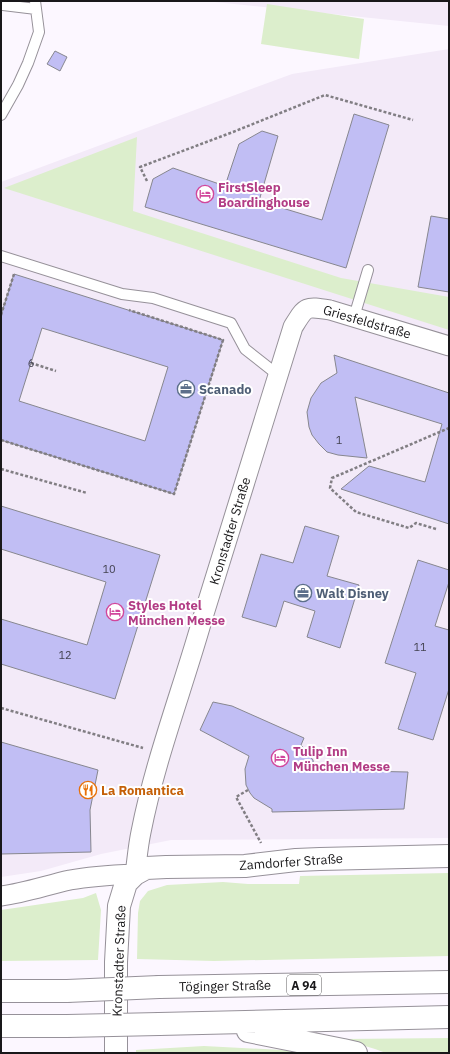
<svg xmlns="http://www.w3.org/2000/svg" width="450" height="1054" viewBox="0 0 450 1054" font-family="'IBM Plex Sans',sans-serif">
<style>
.built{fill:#f3eaf8}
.green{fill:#dceecc}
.building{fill:#c1bef4;stroke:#87878f;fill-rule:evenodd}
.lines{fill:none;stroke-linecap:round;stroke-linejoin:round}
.lane-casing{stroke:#969199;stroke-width:12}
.street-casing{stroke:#969199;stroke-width:21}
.secondary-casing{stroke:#969199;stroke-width:24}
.highway-casing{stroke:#969199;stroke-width:24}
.path{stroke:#817e83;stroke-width:2.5;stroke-dasharray:3 2;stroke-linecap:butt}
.lane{stroke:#fff;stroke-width:10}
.street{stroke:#fff;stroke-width:19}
.secondary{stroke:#fff;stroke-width:22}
.highway{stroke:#fff;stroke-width:22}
.highway-bridge-casing{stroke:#969199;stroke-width:24;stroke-linecap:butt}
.highway-bridge{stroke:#fff;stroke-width:22}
.labels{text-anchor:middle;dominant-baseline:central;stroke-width:4;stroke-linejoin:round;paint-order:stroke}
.number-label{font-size:11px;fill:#434250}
.shield{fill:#fff;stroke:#5e5d5f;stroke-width:1}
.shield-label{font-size:12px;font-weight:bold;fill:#19181a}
.hotel-label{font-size:13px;font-weight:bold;fill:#b23c85;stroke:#fff;text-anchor:start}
.street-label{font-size:13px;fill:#19181a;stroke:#fff}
.service-label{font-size:13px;font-weight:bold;fill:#4e5e75;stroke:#fff;text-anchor:start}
.food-label{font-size:13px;font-weight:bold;fill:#c56008;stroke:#fff;text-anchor:start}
</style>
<rect width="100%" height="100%" fill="#fcf7ff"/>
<path class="built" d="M205,1H449V26L410,22Z
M449,49V838L171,840L101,854L41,871L1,877V182L292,74Z"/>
<path class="green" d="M267,4L364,19L359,59L261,44Z
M137,137L133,211L341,278L449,297V330L4,188Z
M449,873V956L214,961L137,959L138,913L140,901L148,891L167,885L223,882L248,884H299L300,876Z
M96,893L101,910L98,960L1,961V910L83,898Z
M449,1038V1053H386L375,1049L342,1039Z
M204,1046L282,1050L299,1053H136V1050Z"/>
<path class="building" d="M55,51L67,57L60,71L47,64Z
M354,114L389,125L346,268L145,207L153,179L173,168L225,186L239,144L262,131L278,136L259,201L322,220Z
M431,216L449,219V292L418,287Z
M14,274L223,340L174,494L1,440V315ZM42,328L168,367L145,441L19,401Z
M334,355L449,393V524L341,489L369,466L425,482L442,424L355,397L367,458L338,455L327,452L319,444L312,435L309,427L307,412L311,398L321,383L337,373Z
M1,506L160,555L115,699L1,664V619L87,645L106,582L1,549Z
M305,526L339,536L327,576L359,585L340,648L307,637L315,611L284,601L276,627L242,617L261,554L293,563Z
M418,560L449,570V582L435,626L449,630V689L433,740L398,729L416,673L385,663Z
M213,702L232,706L304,738L301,745L313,760L314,770L408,772L404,809L272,812V809L254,798L250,793L246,785L245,769L249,756L200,730Z
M1,742L98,770L90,810L91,852L1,854Z"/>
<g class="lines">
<defs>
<path id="lane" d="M3,5L36,9
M1,115L18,85L28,63L39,32L35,1
M1,257V256L122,294L153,298L231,323L245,349L278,375
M354,317L368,270"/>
<path id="street" d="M1,896C25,893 47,885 70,880C92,876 113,875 135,874C137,860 138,846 141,832C155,760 183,688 203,617L293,327C306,306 305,306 330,310L449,346"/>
<path id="secondary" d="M116,1053V962L119,906L126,883L135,874L146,868L166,867L245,866L296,860L320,859L449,856"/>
<path id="highway" d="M159,987L449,982
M1,991H67
M159,1024L449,1017
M1,1026H67
M248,1031L343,1050L356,1053"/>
</defs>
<use href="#lane" class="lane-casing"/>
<use href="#street" class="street-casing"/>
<use href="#secondary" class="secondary-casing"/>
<use href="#highway" class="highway-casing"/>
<path class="path" d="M147,181L140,167L233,132L325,95L413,120
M1,315L14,274
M31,363L56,371
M1,440L174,494L223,340L129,310
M1,469L87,493
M436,529L416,523L409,528L356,512L330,488L332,478L449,428
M1,708L143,748
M248,790L236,797L261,843"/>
<use href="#lane" class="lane"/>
<use href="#street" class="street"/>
<use href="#secondary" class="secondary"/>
<use href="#highway" class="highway"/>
<defs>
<path id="highway-bridge" d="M67,991L159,987
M67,1026L159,1024"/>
</defs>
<use href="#highway-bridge" class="highway-bridge-casing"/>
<use href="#highway-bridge" class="highway-bridge"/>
</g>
<defs>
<symbol id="hotel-ring" viewBox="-11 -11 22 22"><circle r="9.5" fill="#fff" stroke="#d1479c" stroke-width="1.5"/><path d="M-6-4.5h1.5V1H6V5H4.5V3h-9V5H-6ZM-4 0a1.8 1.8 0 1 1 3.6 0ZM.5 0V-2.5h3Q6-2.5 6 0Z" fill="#d1479c"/></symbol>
<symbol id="office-ring" viewBox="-11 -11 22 22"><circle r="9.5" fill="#fff" stroke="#5c6f8a" stroke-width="1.5"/><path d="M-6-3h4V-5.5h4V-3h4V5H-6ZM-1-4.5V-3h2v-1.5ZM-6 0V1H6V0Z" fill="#5c6f8a"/></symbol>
<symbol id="restaurant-ring" viewBox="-11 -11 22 22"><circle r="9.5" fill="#fff" stroke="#e8710a" stroke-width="1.5"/><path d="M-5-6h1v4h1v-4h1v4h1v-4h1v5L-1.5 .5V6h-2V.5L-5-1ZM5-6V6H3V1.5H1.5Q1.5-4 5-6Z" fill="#e8710a"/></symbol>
</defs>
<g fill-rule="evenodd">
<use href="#hotel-ring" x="195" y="184" width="20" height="20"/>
<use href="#office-ring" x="176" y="379" width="20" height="20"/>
<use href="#office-ring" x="293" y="583" width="20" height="20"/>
<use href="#hotel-ring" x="105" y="602" width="20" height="20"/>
<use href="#hotel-ring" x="270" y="748" width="20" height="20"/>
<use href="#restaurant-ring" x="78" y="780" width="20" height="20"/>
</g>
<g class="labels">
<g class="number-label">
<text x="31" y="363">6</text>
<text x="339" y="440">1</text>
<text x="109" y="569">10</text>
<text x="420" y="647">11</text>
<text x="65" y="655">12</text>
</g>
<rect class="shield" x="287" y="975" width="34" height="20" rx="3"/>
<g class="shield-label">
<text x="304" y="985">A 94</text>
</g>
<g class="hotel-label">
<text x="218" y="187">FirstSleep<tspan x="218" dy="15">Boardinghouse</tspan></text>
<text x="128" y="605">Styles Hotel<tspan x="128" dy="15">München Messe</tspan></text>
<text x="293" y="751">Tulip Inn<tspan x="293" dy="15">München Messe</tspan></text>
</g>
<g class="street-label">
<text transform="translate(367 322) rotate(16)">Griesfeldstraße</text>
<text transform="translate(230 531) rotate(-73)">Kronstadter Straße</text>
<text transform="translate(291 862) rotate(-4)">Zamdorfer Straße</text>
<text transform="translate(119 961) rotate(-88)">Kronstadter Straße</text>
<text transform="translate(225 986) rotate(-1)">Töginger Straße</text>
</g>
<g class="service-label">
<text x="199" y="389">Scanado</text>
<text x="316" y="593">Walt Disney</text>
</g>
<g class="food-label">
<text x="101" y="790">La Romantica</text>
</g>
</g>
<rect width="450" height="1054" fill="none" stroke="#19181a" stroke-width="4"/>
</svg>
